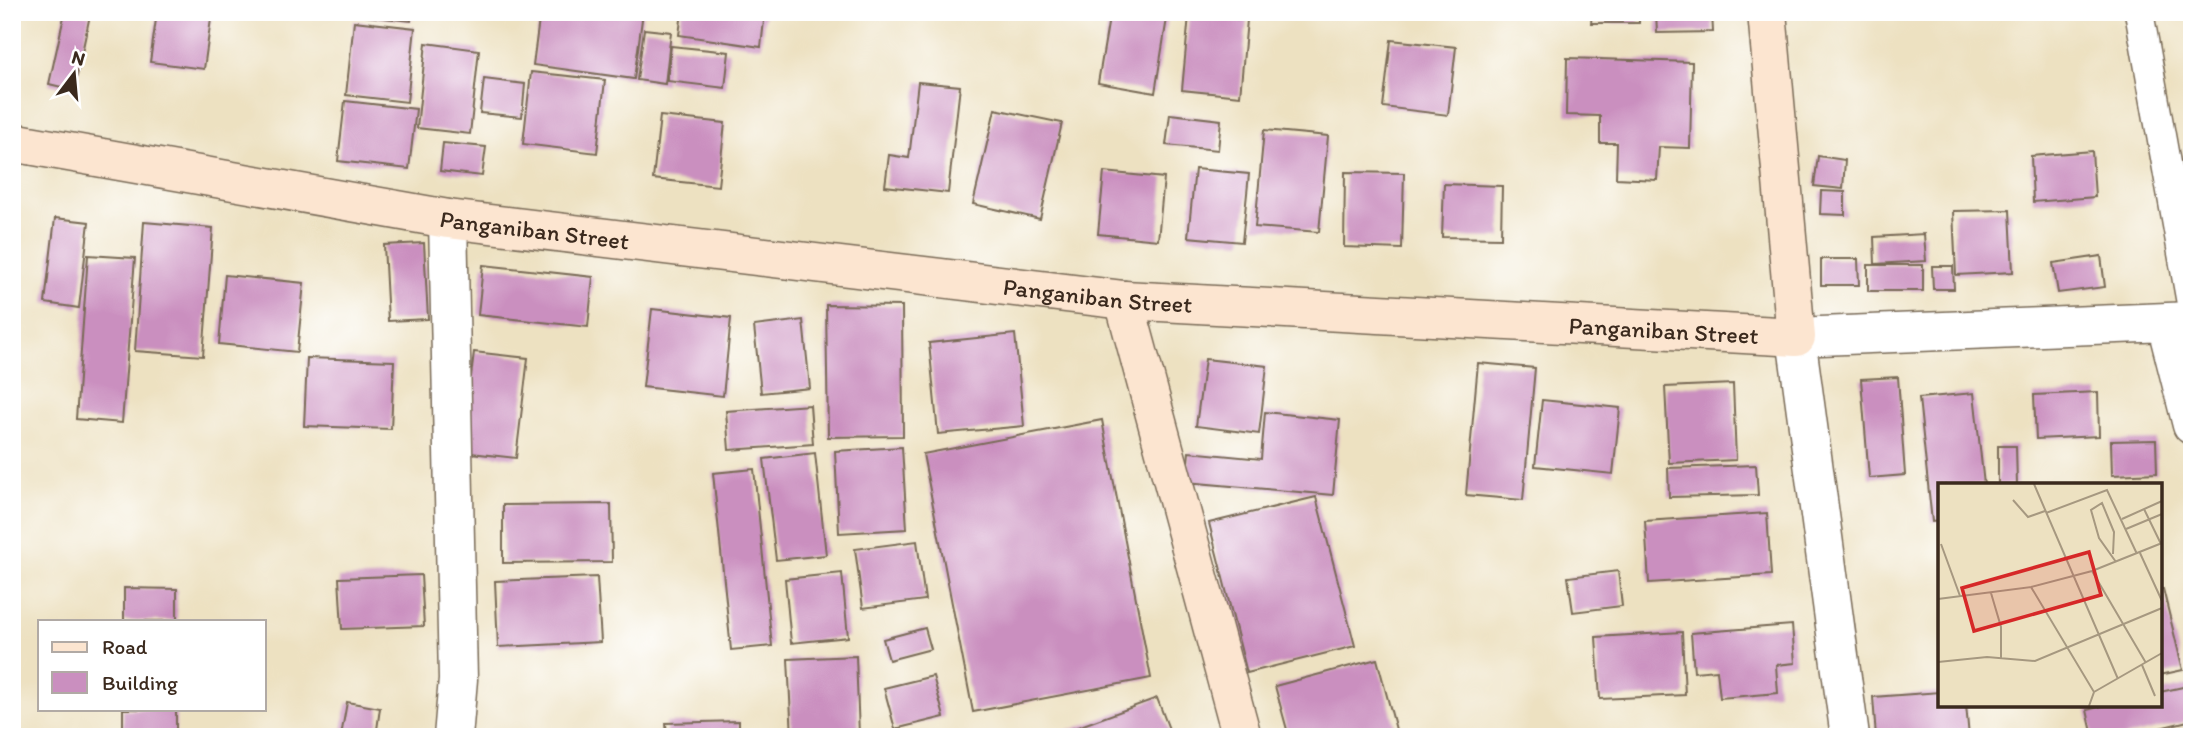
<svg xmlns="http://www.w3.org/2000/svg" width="2204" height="749" viewBox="0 0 2204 749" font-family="Itim,sans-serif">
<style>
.building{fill:#ca8fbf}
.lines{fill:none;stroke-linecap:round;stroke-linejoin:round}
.lane-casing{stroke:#796a57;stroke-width:31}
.street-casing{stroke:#796a57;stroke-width:41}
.secondary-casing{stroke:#796a57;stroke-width:41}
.lane{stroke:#fff;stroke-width:28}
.street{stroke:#fff;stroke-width:38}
.secondary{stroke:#fce5d0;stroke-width:38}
.labels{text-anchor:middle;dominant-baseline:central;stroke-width:5;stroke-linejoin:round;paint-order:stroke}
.street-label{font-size:24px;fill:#3b2a1e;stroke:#fff}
.inset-road{fill:none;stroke:#a69880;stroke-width:2}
.view{fill:#d62828;fill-opacity:0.15;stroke:#d62828;stroke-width:3.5}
.inset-edge{fill:none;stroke:#3b2a1e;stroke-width:3.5}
</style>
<rect width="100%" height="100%" fill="#fff"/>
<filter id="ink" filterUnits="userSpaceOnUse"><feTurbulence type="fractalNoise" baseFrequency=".0143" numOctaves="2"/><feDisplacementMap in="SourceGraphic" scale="14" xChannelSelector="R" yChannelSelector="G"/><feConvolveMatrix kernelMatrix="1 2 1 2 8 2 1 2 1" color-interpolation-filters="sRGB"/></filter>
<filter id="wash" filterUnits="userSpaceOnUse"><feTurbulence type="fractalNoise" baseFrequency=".00686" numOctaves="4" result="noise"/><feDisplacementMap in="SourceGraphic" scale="28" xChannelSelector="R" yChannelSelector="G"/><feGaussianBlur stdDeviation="1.57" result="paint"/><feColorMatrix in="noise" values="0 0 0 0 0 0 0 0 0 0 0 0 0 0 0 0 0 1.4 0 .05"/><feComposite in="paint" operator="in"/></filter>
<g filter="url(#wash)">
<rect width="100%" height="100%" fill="#ede1c1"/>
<g id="blocks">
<path class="building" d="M65,12L90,15L74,90L49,84Z
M157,12H212L204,69L150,62Z
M356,12H412L411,21L355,15Z
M540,12H643L634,79L533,65Z
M682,12H765L761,47L679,35Z
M1110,12H1168L1155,93L1098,83Z
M1592,12H1639V23H1591Z
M1656,12H1712L1713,32L1657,33Z
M1189,15L1247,20L1240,96L1182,90Z
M354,21L415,28L407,102L346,95Z
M644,29L671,32L665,84L637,80Z
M1391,40L1456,47L1448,115L1383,107Z
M426,43L479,50L470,134L417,128Z
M671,46L729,52L725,88L667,81Z
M1567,58L1692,62L1690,148L1659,147L1657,180L1616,178L1617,143H1600V116L1566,115Z
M531,72L605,80L597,153L523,144Z
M484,79L525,84L522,117L480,113Z
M918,82L960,86L948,193L885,186L889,155L909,158Z
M345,101L416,109L409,169L338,161Z
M995,109L1062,123L1040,219L973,204Z
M1170,114L1221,120L1218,150L1166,145Z
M660,116L725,123L718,186L653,179Z
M1264,130L1328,136L1319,232L1255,227Z
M443,143L486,147L482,176L440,171Z
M2092,151L2095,197L2033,202L2031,156Z
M1818,156L1845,160L1843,189L1814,186Z
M1195,169L1249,174L1242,242L1188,237Z
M1104,172L1164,178L1158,240L1098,234Z
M1345,172L1404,173L1402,249L1344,247Z
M1444,184L1502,186L1501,238L1442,237Z
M1821,191L1845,192V215L1820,214Z
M2010,210L2013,272L1956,275L1953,211Z
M55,218L89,222L79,308L45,303Z
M144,222L213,228L203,356L135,351Z
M1924,234L1926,261L1875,264L1874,237Z
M424,243L428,319L388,321L384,245Z
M88,255L135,258L122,423L76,419Z
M2101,256L2105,287L2058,293L2053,263Z
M1821,259H1858L1859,285H1821Z
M483,265L593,277L588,327L478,315Z
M1868,265H1923V291H1868Z
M1932,266H1953L1954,289H1933Z
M225,275L304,283L297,352L219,344Z
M826,305L902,306L903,436L828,437Z
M652,309L731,318L723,396L643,387Z
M803,320L810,388L761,393L754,326Z
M1015,334L1024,426L938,434L929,343Z
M474,352L528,358L516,458L462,452Z
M307,358L394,361L391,429L304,426Z
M1205,359L1267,366L1259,434L1196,426Z
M1478,363L1535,368L1523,500L1466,495Z
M1898,377L1905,475L1869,478L1861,379Z
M1733,384L1736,460L1669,463L1665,387Z
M2098,392L2099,436L2036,439L2034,395Z
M1974,393L1984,485H1940V521L1932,522L1919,398Z
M1542,400L1620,408L1613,474L1535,466Z
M810,405L813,444L729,450L726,411Z
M1265,412L1340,420L1333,495L1186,482L1189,452L1261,459Z
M1102,420L1151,678L973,712L923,454Z
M2156,440L2157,473L2112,475L2111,441Z
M1998,446H2016L2017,485H1998Z
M902,447L907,529L839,533L835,451Z
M815,453L826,555L776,560L764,459Z
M1756,465L1758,495L1669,497L1668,468Z
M754,469L772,646L731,650L713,473Z
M1316,497L1355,646L1247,673L1209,523Z
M611,504L612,562L503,563V505Z
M1767,513L1771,575L1649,583L1645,521Z
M917,541L925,600L863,608L855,549Z
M1618,571L1622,606L1573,612L1568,577Z
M842,573L848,637L791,643L785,579Z
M421,575L424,626L342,629L339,578Z
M597,577L601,642L498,647L495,581Z
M124,588L177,589V621H124Z
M2160,589H2163L2183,670L2160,675Z
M1792,625L1795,663L1776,665L1778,693L1720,698L1717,670L1694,672L1691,633Z
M925,628L931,649L889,660L883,639Z
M1682,632L1685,695L1600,699L1596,637Z
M856,656L859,735L792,737L788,659Z
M1377,659L1398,737H1289L1275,686Z
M933,676L944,717L895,729L884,688Z
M2192,685V720L2124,737H2093L2087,710L2106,705H2160V692Z
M1940,692V705H1966L1969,737H1876L1873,697Z
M1157,698L1172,737H1053V736Z
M347,702L380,708L376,737L341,736Z
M123,709H176V737H123Z
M739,721V737H667L666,723Z"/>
</g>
</g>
<g filter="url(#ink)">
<use href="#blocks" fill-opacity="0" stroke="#796a57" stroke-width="2"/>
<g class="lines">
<defs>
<path id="lane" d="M2139,12L2192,309"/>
<path id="street" d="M448,219L458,679L453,737
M2166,323L2192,425
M1850,737L1796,337L2192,321"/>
<g id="secondary">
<path id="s1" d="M12,142L448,219L1124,300L1796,337L1767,12"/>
<path d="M1124,300L1242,737"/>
</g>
</defs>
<use href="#lane" class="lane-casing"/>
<use href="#street" class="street-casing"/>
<use href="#secondary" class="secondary-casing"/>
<use href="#lane" class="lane"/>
<use href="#street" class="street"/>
<use href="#secondary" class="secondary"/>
</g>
</g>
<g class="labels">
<g class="street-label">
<text stroke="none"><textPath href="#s1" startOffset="530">Panganiban Street</textPath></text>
<text stroke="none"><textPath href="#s1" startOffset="1097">Panganiban Street</textPath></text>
<text stroke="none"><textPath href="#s1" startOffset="1664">Panganiban Street</textPath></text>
</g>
</g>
<g transform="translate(1938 483)">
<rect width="224" height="224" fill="#ede1c1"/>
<path class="inset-road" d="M96,1L180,196M75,17L90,34L107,28M206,26L223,61M108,30L169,7L199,71M184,36L224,18M188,46L224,31M3,61L22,113M202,70L224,118M175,71L176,49L164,20L153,27L161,55L178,79M154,88L208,180M93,104L154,88L224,60M53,110L63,144V175M0,116L93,104L156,209L151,223M0,179L49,174L97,178L224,125M204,182L217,213M156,209L224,170"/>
<path class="view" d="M151,69L163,112L36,148L24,105Z"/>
<rect width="224" height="224" class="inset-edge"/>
</g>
<rect width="2204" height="749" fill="none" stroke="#fff" stroke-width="42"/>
<rect x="38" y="620" width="228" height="91" fill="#ffffff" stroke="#b1aaa5" stroke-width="2"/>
<rect x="52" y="642" width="35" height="10" fill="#fce5d0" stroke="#b1aaa5" stroke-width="2"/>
<text x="102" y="654" font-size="21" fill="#3b2a1e">Road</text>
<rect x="52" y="672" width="35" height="21" fill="#ca8fbf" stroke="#b1aaa5" stroke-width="2"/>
<text x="102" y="690" font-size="21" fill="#3b2a1e">Building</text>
<g transform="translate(74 74) rotate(16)" stroke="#ffffff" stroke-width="5" paint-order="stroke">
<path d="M0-5L12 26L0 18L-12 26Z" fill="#3b2a1e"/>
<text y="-10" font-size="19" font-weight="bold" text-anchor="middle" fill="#3b2a1e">N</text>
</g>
</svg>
